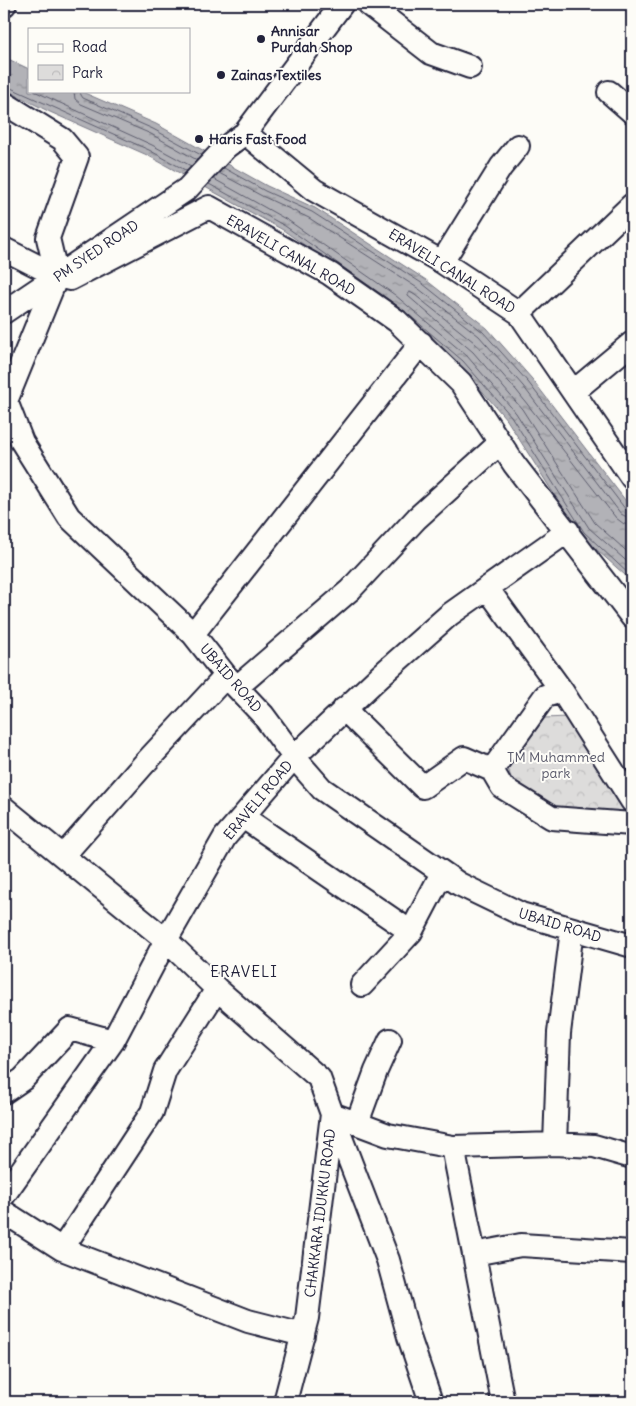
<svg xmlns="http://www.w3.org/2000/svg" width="636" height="1406" viewBox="0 0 636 1406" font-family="Delius,sans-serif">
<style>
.park{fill:url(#park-crowns);stroke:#807f8b}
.water{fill:url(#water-ripples);stroke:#787885}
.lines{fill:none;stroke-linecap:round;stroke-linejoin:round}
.shore{stroke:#5c5c6d;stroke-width:1}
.minor-casing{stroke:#22223b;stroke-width:26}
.minor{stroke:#fdfcf7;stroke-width:22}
.poi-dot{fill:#22223b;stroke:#fdfcf7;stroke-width:2}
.labels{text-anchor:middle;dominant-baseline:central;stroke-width:4;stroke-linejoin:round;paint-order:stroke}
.poi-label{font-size:14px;font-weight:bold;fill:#22223b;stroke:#fdfcf7;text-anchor:start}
.street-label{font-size:14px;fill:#22223b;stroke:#fdfcf7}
.park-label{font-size:14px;fill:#5a5a6b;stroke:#fdfcf7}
.neighbourhood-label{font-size:15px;letter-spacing:1px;fill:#22223b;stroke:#fdfcf7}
</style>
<defs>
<pattern id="park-crowns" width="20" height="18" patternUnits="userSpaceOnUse" patternTransform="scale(1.25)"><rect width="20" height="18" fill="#dddcdb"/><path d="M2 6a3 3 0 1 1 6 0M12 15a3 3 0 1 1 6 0" fill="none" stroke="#bdbcbd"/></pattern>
<pattern id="water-ripples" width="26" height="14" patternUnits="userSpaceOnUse" patternTransform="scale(1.25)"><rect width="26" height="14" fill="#b2b2b7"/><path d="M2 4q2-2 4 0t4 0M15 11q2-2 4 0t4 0" fill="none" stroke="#909096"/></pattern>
</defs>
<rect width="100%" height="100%" fill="#fdfcf7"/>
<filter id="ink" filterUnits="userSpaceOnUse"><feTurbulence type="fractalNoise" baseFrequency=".02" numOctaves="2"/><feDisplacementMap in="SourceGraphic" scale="10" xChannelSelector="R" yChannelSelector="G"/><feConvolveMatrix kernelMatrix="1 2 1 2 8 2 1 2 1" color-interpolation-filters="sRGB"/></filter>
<g filter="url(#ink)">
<path class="park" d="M568,717L626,807L619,816L562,811L512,780L508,769L545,718Z"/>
<path class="water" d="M4,57L29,69V91H80L156,124L267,186L315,208L426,280L487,328L532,379L632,509V585L625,575L580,535L507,420L459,364L388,304L283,230L147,155L50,112L4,89Z"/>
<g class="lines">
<path class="shore" d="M4,85L149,150L187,171
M34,91L152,145L191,166
M74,91L75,99L81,104L151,134L197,160
M80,91L81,95L83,98L153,129L201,155
M224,168L265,191L312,212L423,284L483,332L528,382L626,510L632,512
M219,173L262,196L309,218L419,289L479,336L523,386L621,514L627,517L632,518
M214,179L289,221L395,295L467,356L516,413L589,528L632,566
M209,184L285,226L402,309
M408,314L463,361L511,416L584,532L632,577
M632,525L624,524L616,518L517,391L474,342L415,295L410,292L408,293V296L473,352L522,409L595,523L632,556"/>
<defs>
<path id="minor" d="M368,4L431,53L470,67
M4,5L5,4
M609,92L632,112
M4,103L62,139L77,157L48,238L57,276
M245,133L314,190L442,262L519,313L632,478
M4,249L57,276L70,279L209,207L330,274L397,321L461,383L514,464L632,617
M442,262L501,167L518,146
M57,276L6,401L22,442L69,517L193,634L226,676L263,715L294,757L322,789L459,884L521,914L632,946
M4,312L187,189L226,147L245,133L342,4
M519,313L632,205
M573,392L632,343
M487,588L562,691
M193,634L421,343
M237,687L350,590L417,518L500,443
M344,709L423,787L464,758L492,770
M632,801L562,691L545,696L492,770L502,787L552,818L632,824
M4,808L166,940L217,989L319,1078L332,1114L307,1318L285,1402
M243,817L411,932
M63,856L144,764L226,676
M362,985L411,932L442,873
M4,1092L23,1079L70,1029L113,1041
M332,1114L388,1135L453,1147L555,1144L594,1146L632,1157
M333,1117L388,1260L409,1337L431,1402
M357,1123L376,1071L390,1040
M555,1144L559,1033L572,930
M453,1147L503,1402
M4,1195L113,1041L166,940L225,837L294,757L380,676L449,615L568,531
M4,1212L62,1249L248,1321L303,1335
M62,1249L152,1112L165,1071L217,989
M474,1254L521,1245L632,1252"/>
</defs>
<use href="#minor" class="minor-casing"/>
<use href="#minor" class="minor"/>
</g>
</g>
<g class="poi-dot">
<circle cx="261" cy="39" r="5"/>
<circle cx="221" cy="75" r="5"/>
<circle cx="199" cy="139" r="5"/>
</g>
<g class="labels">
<g class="poi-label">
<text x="271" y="31">Annisar<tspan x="271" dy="16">Purdah Shop</tspan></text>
<text x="231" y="75">Zainas Textiles</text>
<text x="209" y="139">Haris Fast Food</text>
</g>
<g class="street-label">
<text transform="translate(96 251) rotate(-34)">PM SYED ROAD</text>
<text transform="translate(291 255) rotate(30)">ERAVELI CANAL ROAD</text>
<text transform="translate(452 271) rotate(32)">ERAVELI CANAL ROAD</text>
<text transform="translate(231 678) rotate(49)">UBAID ROAD</text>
<text transform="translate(258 800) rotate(-50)">ERAVELI ROAD</text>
<text transform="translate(560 925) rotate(17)">UBAID ROAD</text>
<text transform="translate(320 1213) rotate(-83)">CHAKKARA IDUKKU ROAD</text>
</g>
<g class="park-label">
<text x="556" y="757">TM Muhammed<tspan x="556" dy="16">park</tspan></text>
</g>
<g class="neighbourhood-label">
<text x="244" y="971">ERAVELI</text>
</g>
</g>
<rect width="636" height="1406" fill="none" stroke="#fdfcf7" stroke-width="20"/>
<rect x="10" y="10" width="616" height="1386" fill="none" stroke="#22223b" stroke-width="2" filter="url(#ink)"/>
<rect x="28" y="28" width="162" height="65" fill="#fdfcf7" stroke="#a5a5ac"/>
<rect x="38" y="44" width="25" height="8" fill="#fdfcf7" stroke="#a5a5ac"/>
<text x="72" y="52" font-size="15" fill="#22223b">Road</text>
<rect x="38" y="65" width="25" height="15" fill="url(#park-crowns)" stroke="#a5a5ac"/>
<text x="72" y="78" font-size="15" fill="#22223b">Park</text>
</svg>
